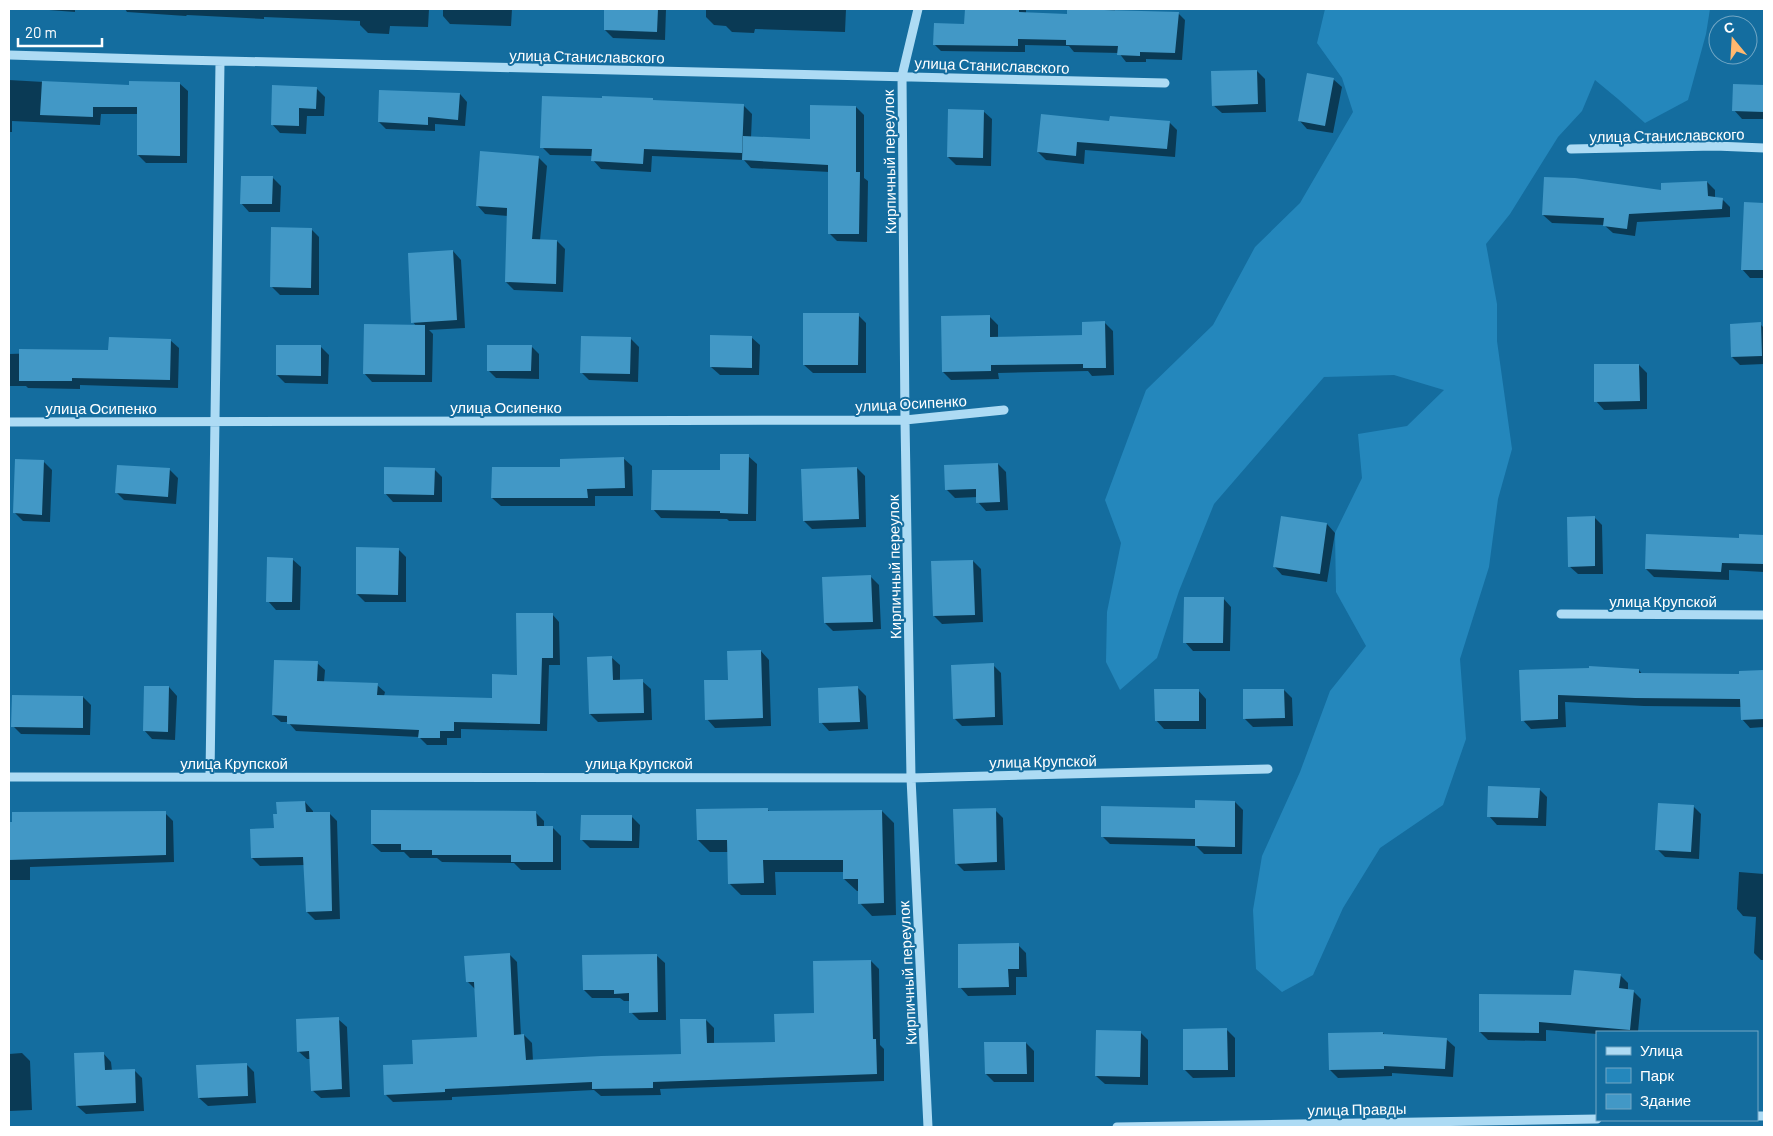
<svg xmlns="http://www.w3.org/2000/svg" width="1773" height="1136" viewBox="0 0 1773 1136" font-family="Barlow,sans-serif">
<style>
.green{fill:#2487bc}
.shadow{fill:#0007}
.building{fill:#4298c6}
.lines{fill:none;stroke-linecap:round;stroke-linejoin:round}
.minor{stroke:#addbf4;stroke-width:9}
.labels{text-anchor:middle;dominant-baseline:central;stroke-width:4;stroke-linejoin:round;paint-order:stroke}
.street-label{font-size:15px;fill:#fff;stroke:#146d9f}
</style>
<rect width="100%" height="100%" fill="#146d9f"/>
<path class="green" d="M1325,9H1710L1706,34L1688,100L1645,123L1618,99L1595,80L1582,111L1558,137L1510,214L1486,244L1497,304V341L1512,449L1498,499L1489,567L1460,659L1466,739L1443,805L1380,848L1343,908L1313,975L1282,992L1256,969L1253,910L1262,856L1300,772L1330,691L1366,646L1336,592L1335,533L1362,478L1358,434L1407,426L1444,390L1394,375L1324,377L1214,504L1179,591L1157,658L1120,690L1106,662L1107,612L1121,543L1105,500L1146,390L1213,325L1255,247L1300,203L1353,112L1342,78L1317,43Z"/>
<path class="shadow" d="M36,9H75V12Z
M125,9H429L428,27L390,26L389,34L368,33L360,25V21L264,17V19L187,15L186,16L127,12Z
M443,9H512L511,26L450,24L443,16Z
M606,9H666L665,40L613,38L605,30Z
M706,9H846L845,32L755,29L754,33L732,32L726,26L714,25L706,17Z
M966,9H1026V14L1068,15V9H1115V11L1178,13L1185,20L1182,60L1146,59V62H1126L1119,53L1074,52L1069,46L1025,45V52L941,51L934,44L966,25Z
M1257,71L1265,79L1266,112L1222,113L1213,105Z
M1333,79L1342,87L1333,133L1307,129L1299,120Z
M9,80L130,87L179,83L188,91L187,163H146L138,155V114H101L100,125L12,121V132H9Z
M1734,86H1764V119H1742L1734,110Z
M317,89L325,97L324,116H307L306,134L280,133L272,124Z
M460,94L467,102L465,126L435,124V131L386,129L379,122Z
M653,100L655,102L744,106L752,114L751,138L811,141L856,107L864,115V178L868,181L867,242L837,241L829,233L830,172L751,168L744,160L652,156L651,172L601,169L593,160V156L550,155L542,147Z
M983,111L992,119L991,166L956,165L948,157Z
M1111,122H1169L1177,130L1175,157L1085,150L1084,164L1046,160L1038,152Z
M539,158L547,166L540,240L557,241L565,249L563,292L514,290L506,282L508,216L485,214L477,205Z
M272,177L281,186L280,212H249L241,203Z
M1707,182L1715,190V198L1722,199L1730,207V217L1637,222L1635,236L1613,233L1604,225L1552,223L1543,215Z
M1745,204L1764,205V278H1750L1742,269Z
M311,229L319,237V295H280L272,287Z
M453,251L461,260L465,328L429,330L433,334L432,382H372L364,373L416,326L413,322Z
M858,315L866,323V373H813L804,365Z
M989,316L998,325V338L1083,337L1104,322L1113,331L1114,375L1092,376L1088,371L998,373L999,379L951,380L943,372Z
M1760,324L1764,328V364L1740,365L1732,357Z
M751,337L760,345L759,375H720L711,367Z
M631,339L639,347L638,382L589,380L581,372Z
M170,340L179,348L178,388L80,385V389L28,388L26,386H9V354L110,351Z
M531,346L539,354V379L496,378L488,370Z
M321,347L329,355L328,384L285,383L277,375Z
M1639,365L1647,373V409L1604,410L1596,401Z
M748,456L757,464L756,521H729L727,519L661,518L653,509Z
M623,458L632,466L633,496H595V506H501L492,498L562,469Z
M44,462L52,470L50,522L23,521L15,513Z
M998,464L1006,472L1008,510L986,511L978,502V497L955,498L947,490Z
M857,468L865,476L866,527L812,529L804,521Z
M169,469L178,478L176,504L124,500L116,492Z
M434,469L442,477V502H393L385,493Z
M1594,517L1602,525L1603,574H1578L1569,566Z
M1327,524L1335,533L1327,582L1282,575L1274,566Z
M1740,535L1764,536V572L1729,570V580L1654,577L1646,569L1740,539Z
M398,549L406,557V602H365L357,594Z
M292,559L301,567L300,610H276L268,601Z
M973,561L981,569L983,622L942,624L934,616Z
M871,577L879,585L881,629L833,631L825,623Z
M1223,598L1231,607L1230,651H1193L1185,642Z
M552,614L559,622L560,665H549L547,731L461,729V738H447V745H427L419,737L296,731L288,722H281L273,715L317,663L325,670L324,682L377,685L385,692L384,696L493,699L518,676Z
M761,651L769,660L771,726L715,728L707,719L729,681Z
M611,657L620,665V681H642L651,689L652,720L598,722L590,714Z
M993,665L1001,673L1003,725L962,726L954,718Z
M1639,670L1642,674L1740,675V672L1764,671V727L1750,728L1742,719V707L1644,706L1565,702L1566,727L1531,729L1523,720L1521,672Z
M169,687L177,696L175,740L152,739L144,730Z
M858,688L866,696L868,729L829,731L821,722Z
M1198,690L1206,699V729H1164L1156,720Z
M1284,690L1292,698L1293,726L1253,727L1244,718Z
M83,697L91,705L90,735L21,734L13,726Z
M1539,789L1547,797L1546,826L1497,825L1489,816Z
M305,802L313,811V813H329L337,821L340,919L315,920L307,912L305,865L260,866L252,858Z
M1235,802L1243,810L1242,854H1204L1196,846L1110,844L1102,836L1196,809Z
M1693,806L1701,814L1699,859L1665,857L1657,849Z
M767,809L771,813L882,811L894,823L896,915L872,916L860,903V891H857L844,879V872H775L776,895H741L729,883L728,852H710L698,840Z
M995,810L1003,818L1005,870L964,871L956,863Z
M165,813L173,821L174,862L30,867V880H9V823Z
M536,813L544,821V828H553L561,836V870H521L514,863L442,862L437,858H410L404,852H381L372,844Z
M631,816L640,825L639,848H590L582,840Z
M1739,872L1764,874V960H1761L1754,953L1756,917L1743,916L1737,909Z
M1018,945L1026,953L1027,977H1016V995L968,996L960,987Z
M509,954L517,962L521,1036L524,1035L532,1043L533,1061L682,1055L706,1020L714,1028V1044L776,1043L815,1014L871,961L879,969L880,1045L884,1049V1081L660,1089L661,1095L601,1096L594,1090L452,1097V1100L393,1102L385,1094L415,1065L478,1038L475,989L467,981Z
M656,955L665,963L666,1020H639L631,1012L630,1001H624L620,998H592L584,990Z
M1620,975L1628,983V990L1633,991L1641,999L1638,1032H1597V1034L1546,1030V1041L1488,1040L1480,1032L1573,996Z
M338,1019L347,1027L350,1097L321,1098L312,1090L311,1059H307L298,1051Z
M1227,1030L1235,1038V1077L1193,1078L1185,1070Z
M1140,1032L1148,1040V1085L1105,1084L1096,1076Z
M1383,1033L1385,1035L1446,1039L1455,1047L1453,1077L1392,1073V1076L1338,1078L1330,1070Z
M1026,1043L1034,1051V1082H994L986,1074Z
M22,1053L30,1061L32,1110L9,1111V1054Z
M103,1053L111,1062L112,1071L134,1070L142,1078L144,1111L86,1114L77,1106Z
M246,1064L254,1072L256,1103L208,1106L199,1098Z"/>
<path class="building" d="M604,9H658L657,32L604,30Z
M965,9H1019V12L1067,14V9L1179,12L1175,53L1140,52V56L1117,55L1118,46L1066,45V40L1018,39V46L933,45L934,23L964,24Z
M1257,70L1258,104L1212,106L1211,71Z
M1307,73L1334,78L1325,126L1298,121Z
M42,81L129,85V81L180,82V156L137,155V107H93V117L40,115Z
M1733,84L1764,85V112L1732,111Z
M272,85L317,87L316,109L299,108V126L271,125Z
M379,90L460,93L458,120L428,117V125L378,122Z
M542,96L602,98V96L653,98V100L744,104L742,153L644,149L643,164L591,161L592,149L540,148Z
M810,105L856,106V172H860L859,234H828V165L742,160L743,136L810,139Z
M948,109L984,110L983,158L947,157Z
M1041,114L1109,121L1110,116L1170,121L1167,149L1077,142L1076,156L1037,152Z
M480,151L539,156L532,239L557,240L556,284L505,282L507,208L476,206Z
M241,176H273L272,204H240Z
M1544,177L1575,178L1661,190V183L1707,181L1708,196L1723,198L1722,209L1629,214L1627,229L1603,226L1604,218L1542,215Z
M1744,202L1764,203V270H1741Z
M271,227L312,228L311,288L270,287Z
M453,250L457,320L411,323L408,253Z
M803,313H859L858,365H803Z
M990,315V337L1082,335V322L1105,321L1106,368H1083V364L991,365V371L942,372L941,316Z
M1761,322L1762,356L1731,357L1730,324Z
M364,324L425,325V375L363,374Z
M710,335L752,336V368L710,367Z
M581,336L631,337L630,374L580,373Z
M109,337L171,339L170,380L72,378V381H19V349L108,350Z
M276,345H321V376L276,375Z
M487,345H532L531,371H487Z
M1594,364H1639L1640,401L1594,402Z
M720,454H749L748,514L720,513V511L651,510L652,470H720Z
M624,457L625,488L587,489L588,498H491L492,467H560V459Z
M15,459L44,460L42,515L13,513Z
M998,463L1000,502L976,503V489L945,490L944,465Z
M117,465L170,468L168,497L115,493Z
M384,467L435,468L434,495L384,494Z
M857,467L859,519L803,521L801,469Z
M1281,516L1327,523L1320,574L1273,567Z
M1595,516V566L1568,567L1567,517Z
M1646,534L1739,538V534L1764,535V564L1722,563L1721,572L1645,569Z
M356,547L399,548L398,595L356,594Z
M267,557L293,558L292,602H266Z
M973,560L975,615L933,616L931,561Z
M871,575L873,622L824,623L822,577Z
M1184,597H1224L1223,643H1183Z
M516,613H553V658H542L540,724L454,722V731H440V738H418L419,730L287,724V716L272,715L274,660L318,661L317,681L378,683L377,695L492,698V674L517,675Z
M761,650L763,718L705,720L704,680H728L727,651Z
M612,656L613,680L643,679L644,713L589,714L587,657Z
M994,663L995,717L953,719L951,665Z
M1589,666L1639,669V673L1739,674V671L1764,670V719L1741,720L1740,699L1635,698L1558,695V719L1521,721L1519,670L1589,668Z
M144,686H169L168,732L143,731Z
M858,686L860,722L819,723L818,688Z
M1154,689H1199V721H1155Z
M1243,689H1284L1285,718L1243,719Z
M12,695L83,696V728L11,727Z
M1488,786L1540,788L1538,818L1487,817Z
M1195,800L1235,801V847L1195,846V839L1101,837V806L1195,808Z
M305,801L306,812H330L332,911L306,912L303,857L251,858L250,829L274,828L273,814H277L276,802Z
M1658,803L1694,805L1691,852L1655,850Z
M768,808V811L882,810L884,903L858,904V879H843V860H763L764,883L728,884L727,840H697L696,809Z
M996,808L997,862L955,864L953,809Z
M371,810L536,811L537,826H553V862H511V855H432V850H401V844H371Z
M166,811V855L9,860V822H12V812Z
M581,815H632V841L580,840Z
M1019,943V969H1008L1009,987L958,988V944Z
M510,953L514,1035L524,1034L526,1060L601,1056L681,1054L680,1019H706L707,1043L775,1042L774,1014L814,1013L813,961L871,960L873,1039H876L877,1074L653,1082V1088L592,1089V1082L445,1089V1092L384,1095L383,1065L413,1064L412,1040L477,1037L474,982H466L464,956Z
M657,954L658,1012L629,1013V993L614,994V990H583L582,955Z
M1574,970L1621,974L1619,988L1634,990L1630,1030L1539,1022V1033L1479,1032V994L1571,995Z
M339,1017L342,1089L311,1091L309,1051L297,1052L296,1019Z
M1227,1028L1228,1070H1183V1029Z
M1096,1030L1141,1031L1140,1077L1095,1076Z
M1383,1032V1034L1447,1038L1445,1069L1384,1066V1069L1329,1070L1328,1033Z
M984,1042H1026L1027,1074H985Z
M104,1052L105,1070L135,1069L136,1103L76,1106L74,1053Z
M247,1063L248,1096L198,1098L196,1065Z"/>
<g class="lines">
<path class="minor" d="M918,9L902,76L905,420L911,778L928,1127
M9,55C394,67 779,72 1165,83
M1571,149L1715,146L1764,148
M9,422L905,420L1004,410
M1561,614L1764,615
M210,776L220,62
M9,777L911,778L1268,769
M1757,1116H1764
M1117,1127L1597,1119"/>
</g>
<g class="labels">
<g class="street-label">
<text transform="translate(587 56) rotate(1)">улица Станиславского</text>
<text transform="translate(992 65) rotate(2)">улица Станиславского</text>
<text transform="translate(1667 135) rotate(-1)">улица Станиславского</text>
<text transform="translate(889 162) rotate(-91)">Кирпичный переулок</text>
<text transform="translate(911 403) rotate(-3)">улица Осипенко</text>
<text x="506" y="407">улица Осипенко</text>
<text x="101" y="408">улица Осипенко</text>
<text transform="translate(894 567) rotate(-91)">Кирпичный переулок</text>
<text x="1663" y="601">улица Крупской</text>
<text transform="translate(1043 761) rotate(-1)">улица Крупской</text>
<text x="234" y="763">улица Крупской</text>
<text x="639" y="763">улица Крупской</text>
<text transform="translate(907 973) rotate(-93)">Кирпичный переулок</text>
<text transform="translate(1357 1109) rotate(-1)">улица Правды</text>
</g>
</g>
<rect width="1773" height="1136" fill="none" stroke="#ffffff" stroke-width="20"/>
<rect x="1596" y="1031" width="162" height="90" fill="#146d9f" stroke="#72a7c5"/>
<rect x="1606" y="1047" width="25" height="8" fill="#addbf4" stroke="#72a7c5"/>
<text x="1640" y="1056" font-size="15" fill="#ffffff">Улица</text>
<rect x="1606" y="1068" width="25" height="15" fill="#2487bc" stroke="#72a7c5"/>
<text x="1640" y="1081" font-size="15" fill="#ffffff">Парк</text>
<rect x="1606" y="1094" width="25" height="15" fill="#4298c6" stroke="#72a7c5"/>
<text x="1640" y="1106" font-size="15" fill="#ffffff">Здание</text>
<g transform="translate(1733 40) rotate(342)"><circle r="24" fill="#146d9f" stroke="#72a7c5"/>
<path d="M0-4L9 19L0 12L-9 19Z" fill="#ffb86f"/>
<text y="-8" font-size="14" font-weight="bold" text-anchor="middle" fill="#ffffff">С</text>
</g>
<path d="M18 38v8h84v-8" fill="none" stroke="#ffffff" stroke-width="2.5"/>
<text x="25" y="38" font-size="15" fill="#ffffff" stroke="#146d9f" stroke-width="4" paint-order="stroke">20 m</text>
</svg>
